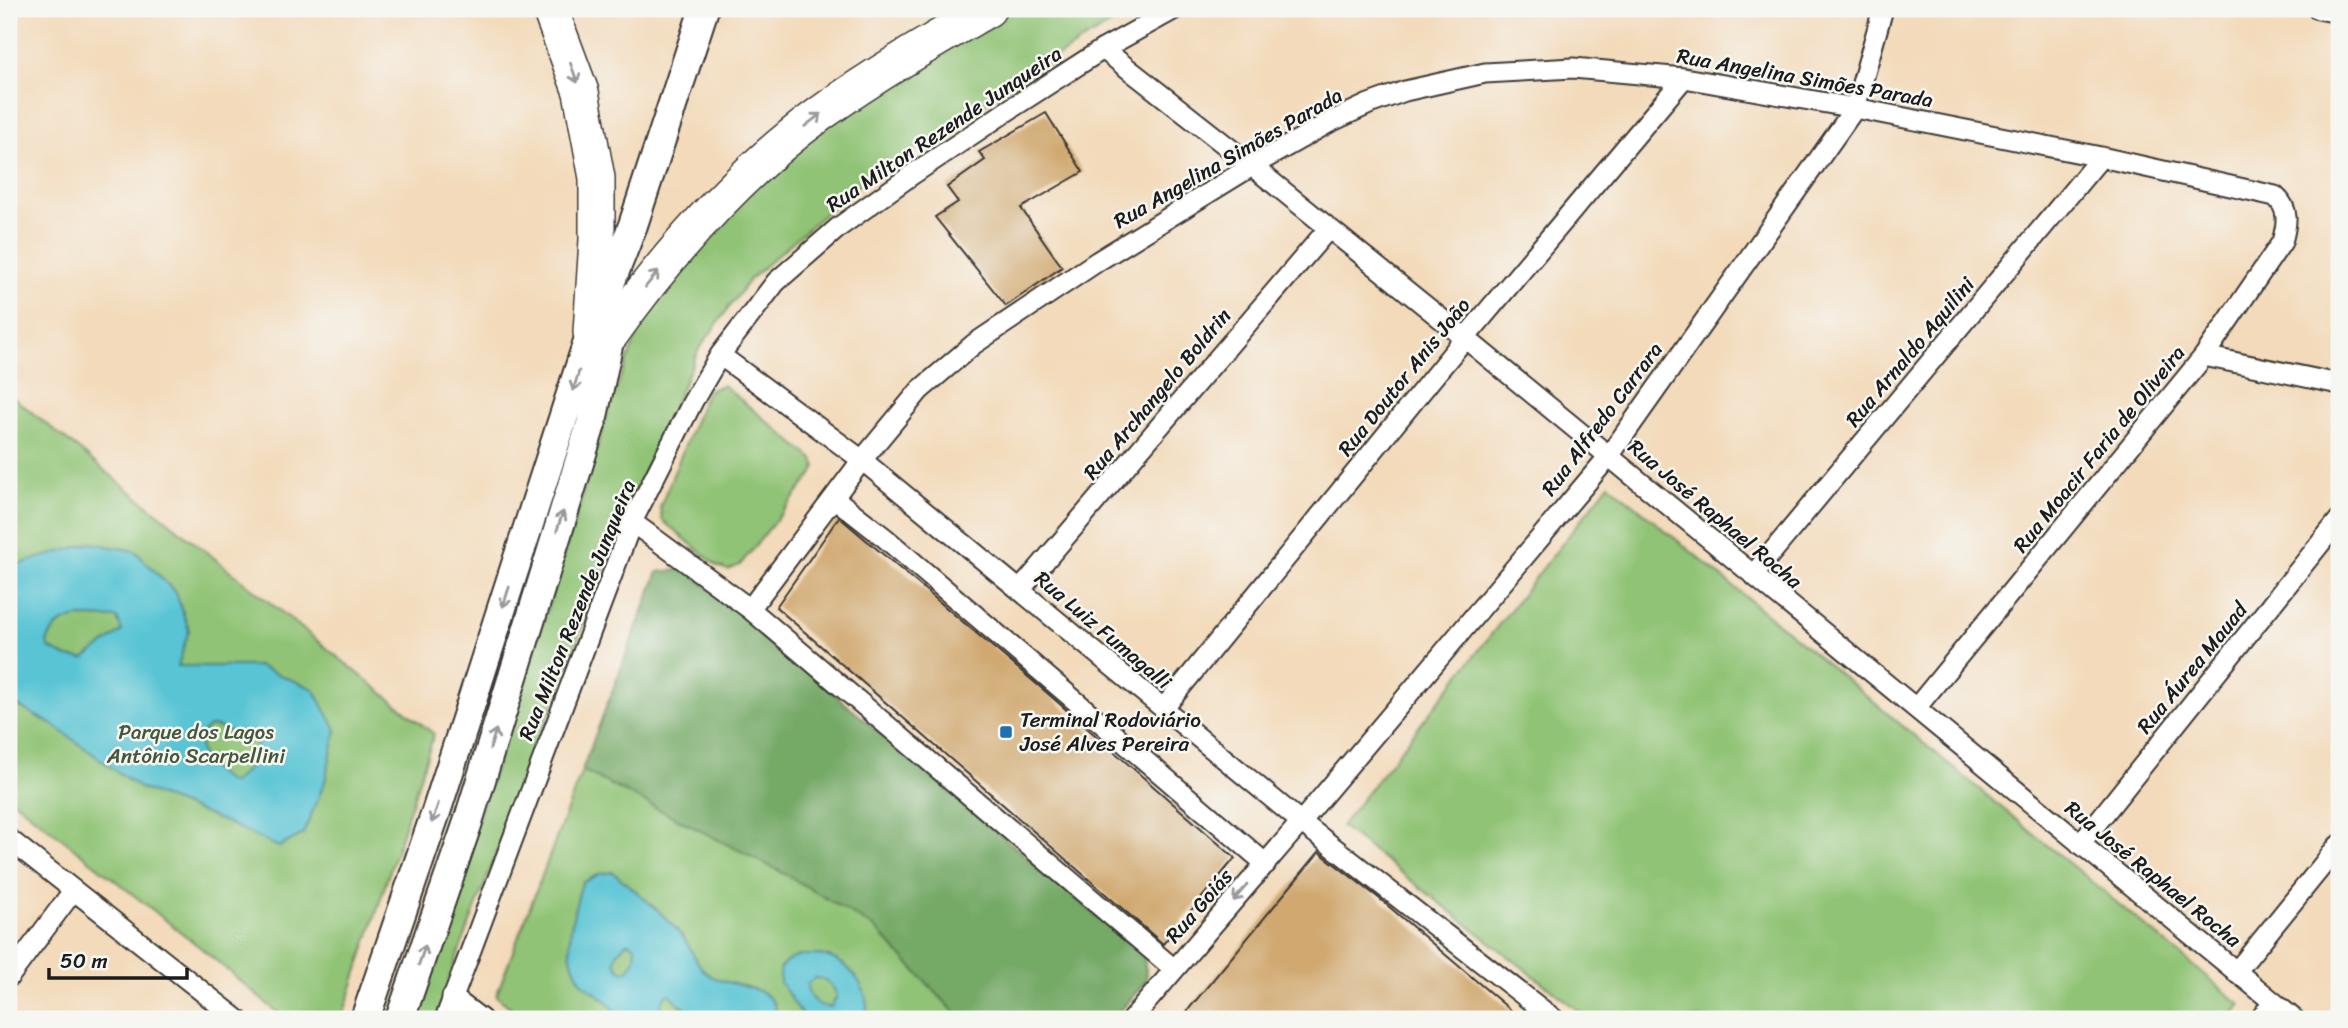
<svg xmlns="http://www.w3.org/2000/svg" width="2348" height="1028" viewBox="0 0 2348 1028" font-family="Sriracha,sans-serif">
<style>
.green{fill:#90c375;stroke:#567048;stroke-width:2}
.forest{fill:#74a966;stroke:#486241;stroke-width:2}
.water{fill:#59c4d4;stroke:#3a7078;stroke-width:2;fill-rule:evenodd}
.building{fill:#d0a86f}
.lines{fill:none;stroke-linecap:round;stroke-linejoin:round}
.minor-casing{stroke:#3c3834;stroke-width:23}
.secondary-casing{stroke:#3c3834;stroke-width:32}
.motorway-casing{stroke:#3c3834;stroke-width:38}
.minor{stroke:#fff;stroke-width:19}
.secondary{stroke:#fff;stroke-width:28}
.motorway{stroke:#fff;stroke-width:35}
.oneway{stroke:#999}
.poi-dot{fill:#1f6fb2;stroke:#f6f6f2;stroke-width:2.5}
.labels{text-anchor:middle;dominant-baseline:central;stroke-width:5;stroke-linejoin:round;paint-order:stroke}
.street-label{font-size:21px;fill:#1c1c1c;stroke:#f6f6f2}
.poi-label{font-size:21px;fill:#1c1c1c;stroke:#f6f6f2;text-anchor:start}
.park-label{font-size:21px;fill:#45563b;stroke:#f6f6f2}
</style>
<rect width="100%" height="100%" fill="#f6f6f2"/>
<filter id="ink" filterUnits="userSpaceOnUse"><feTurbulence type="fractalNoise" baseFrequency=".0143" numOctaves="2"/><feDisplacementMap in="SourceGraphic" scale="14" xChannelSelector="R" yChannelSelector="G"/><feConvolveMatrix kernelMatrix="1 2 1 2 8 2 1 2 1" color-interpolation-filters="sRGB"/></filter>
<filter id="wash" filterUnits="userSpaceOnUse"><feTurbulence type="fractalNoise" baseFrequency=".00686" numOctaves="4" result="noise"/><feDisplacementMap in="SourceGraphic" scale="28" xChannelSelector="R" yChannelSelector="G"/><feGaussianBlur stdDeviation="1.57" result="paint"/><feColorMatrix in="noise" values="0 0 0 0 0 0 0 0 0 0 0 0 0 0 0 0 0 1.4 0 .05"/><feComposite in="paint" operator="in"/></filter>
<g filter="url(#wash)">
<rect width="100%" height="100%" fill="#f3daba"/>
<path class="green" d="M1009,9H1138L1085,39L854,188L749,280L699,349L624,517L454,965L436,1019H409L520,697L611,403L641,325L671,270L760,178L882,82Z
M723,385L813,459L816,467L812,475L740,565L728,570L717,566L662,520L660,507L707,391Z
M9,394L434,734L342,1019H285L201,948L9,797Z
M1609,484L2241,1005L2229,1019H1589L1341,826Z
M658,572L1147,980L1113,1019H525L496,996Z"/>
<path class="forest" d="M686,569L1144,956L1147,980L1113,1019H961L875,928L787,875L582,770L658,572Z"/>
<path class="water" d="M91,543L135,551L176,593L189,630L178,666H258L314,689L336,730L325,782L303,834L279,847L223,821L140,788L53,725L9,701V558L19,564ZM79,617L117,618L122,631L84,659L67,657L49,648L47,642C54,625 62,621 79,617ZM210,726C223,726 227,732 238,735C245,736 248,734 255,737C260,761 249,769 232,783C222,780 202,761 200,749C200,743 202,736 204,731Z
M613,872C638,893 665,914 685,940C694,953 698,971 715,978C736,988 779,984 776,1019H701L700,1016L680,1005L670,994L666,995L660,1005L668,1016V1019H620C615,1010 608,1001 599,995C594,991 585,987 582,982C560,953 573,914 582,883L599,874ZM630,943L635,946C637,958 634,965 625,972L619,969L615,962L617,953L626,943Z
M801,955C812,955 824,954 834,959C857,970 871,995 866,1019H805L780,982V968L787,961ZM815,978C827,978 833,985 837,996L831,1007C818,1007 806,998 808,983Z"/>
<g id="blocks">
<path class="building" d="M1046,113L1083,172L1021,208L1062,267L1006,306L935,217L958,202L947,187L985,160L979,152Z
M839,517L1046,692L1235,858L1163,944L776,607Z
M1319,852L1380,899L1521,1019H1197L1187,1011Z"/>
</g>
</g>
<g filter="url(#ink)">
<use href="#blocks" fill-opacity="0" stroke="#3c3834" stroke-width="2"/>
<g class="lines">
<defs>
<path id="minor" d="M2318,9L2339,13
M1103,49L1252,166L1465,338L2294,1019
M720,355L862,460L1301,822L1554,1019
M2204,356L2339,384
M834,498L885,538L1266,864
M632,522L750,609L1174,969
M1753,575L2101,157
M1020,590L1329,228
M750,609L862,460L920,390L974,344L1098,261L1252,166L1330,122L1369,104L1405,91L1485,73L1573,68L1684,78L1855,108L2101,157L2275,196C2290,209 2287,224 2282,242L2204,356L1916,708
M1163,709L1465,338L1684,78
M9,839L237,1019
M2080,844L2339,520
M2236,972L2339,845
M9,977L73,891
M452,997L481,1019
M445,1019L632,522L693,401L720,355L776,282L839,227L913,174L1013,107L1103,49L1175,9
M1132,1019L1301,822L1609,456L1855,108L1883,9
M2260,1019L2273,1002"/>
<path id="secondary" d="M365,1019L436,812L591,332L633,225L704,9
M400,1019L467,825L592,421L615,313"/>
<path id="motorway" d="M550,9L581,92L597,178V240L591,332
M611,334C670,251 738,174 820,114C874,75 931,42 988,9"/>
</defs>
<use href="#minor" class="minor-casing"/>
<use href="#secondary" class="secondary-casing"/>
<use href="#motorway" class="motorway-casing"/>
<use href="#minor" class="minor"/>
<use href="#secondary" class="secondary"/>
<use href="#motorway" class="motorway"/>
</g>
<defs><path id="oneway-shaft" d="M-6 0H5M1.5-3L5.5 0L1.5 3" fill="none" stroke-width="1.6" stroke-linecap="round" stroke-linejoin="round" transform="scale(1.75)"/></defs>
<g class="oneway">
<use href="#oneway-shaft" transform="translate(574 73) rotate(70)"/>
<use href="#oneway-shaft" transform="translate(813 120) rotate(-38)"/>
<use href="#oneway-shaft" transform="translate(652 279) rotate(-51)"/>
<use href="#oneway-shaft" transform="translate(576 381) rotate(107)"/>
<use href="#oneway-shaft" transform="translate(560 521) rotate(-72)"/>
<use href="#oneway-shaft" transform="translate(506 597) rotate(108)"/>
<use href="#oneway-shaft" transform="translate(493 739) rotate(-73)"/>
<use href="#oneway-shaft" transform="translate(435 813) rotate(109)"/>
<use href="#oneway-shaft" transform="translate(1240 893) rotate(131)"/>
<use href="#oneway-shaft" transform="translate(422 955) rotate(-71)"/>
</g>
</g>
<rect class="poi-dot" x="999" y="725" width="14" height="14" rx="3.5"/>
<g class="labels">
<g class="street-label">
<text transform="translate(1805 78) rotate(10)">Rua Angelina Simões Parada</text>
<text transform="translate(944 129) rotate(-34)">Rua Milton Rezende Junqueira</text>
<text transform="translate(1228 158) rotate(-30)">Rua Angelina Simões Parada</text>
<text transform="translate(1910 352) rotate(-50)">Rua Arnaldo Aquilini</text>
<text transform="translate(1404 377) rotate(-51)">Rua Doutor Anis João</text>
<text transform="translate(1157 394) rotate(-50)">Rua Archangelo Boldrin</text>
<text transform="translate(1602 419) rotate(-53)">Rua Alfredo Carrara</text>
<text transform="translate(2099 449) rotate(-51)">Rua Moacir Faria de Oliveira</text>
<text transform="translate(1715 514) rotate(40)">Rua José Raphael Rocha</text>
<text transform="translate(577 610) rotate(-68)">Rua Milton Rezende Junqueira</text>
<text transform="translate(1103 630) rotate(40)">Rua Luiz Fumagalli</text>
<text transform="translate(2192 668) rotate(-51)">Rua Áurea Mauad</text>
<text transform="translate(2153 874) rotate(39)">Rua José Raphael Rocha</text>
<text transform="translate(1199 906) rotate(-49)">Rua Goiás</text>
</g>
<g class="poi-label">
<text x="1020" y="720">Terminal Rodoviário<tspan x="1020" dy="24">José Alves Pereira</tspan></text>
</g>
<g class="park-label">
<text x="196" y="732">Parque dos Lagos<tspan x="196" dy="24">Antônio Scarpellini</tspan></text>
</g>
</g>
<rect width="2348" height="1028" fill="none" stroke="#f6f6f2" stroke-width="35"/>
<path d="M49 968v10h138v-10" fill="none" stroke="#1c1c1c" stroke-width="3.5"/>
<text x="60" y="968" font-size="21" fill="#1c1c1c" stroke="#f6f6f2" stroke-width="5" paint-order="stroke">50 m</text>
</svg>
